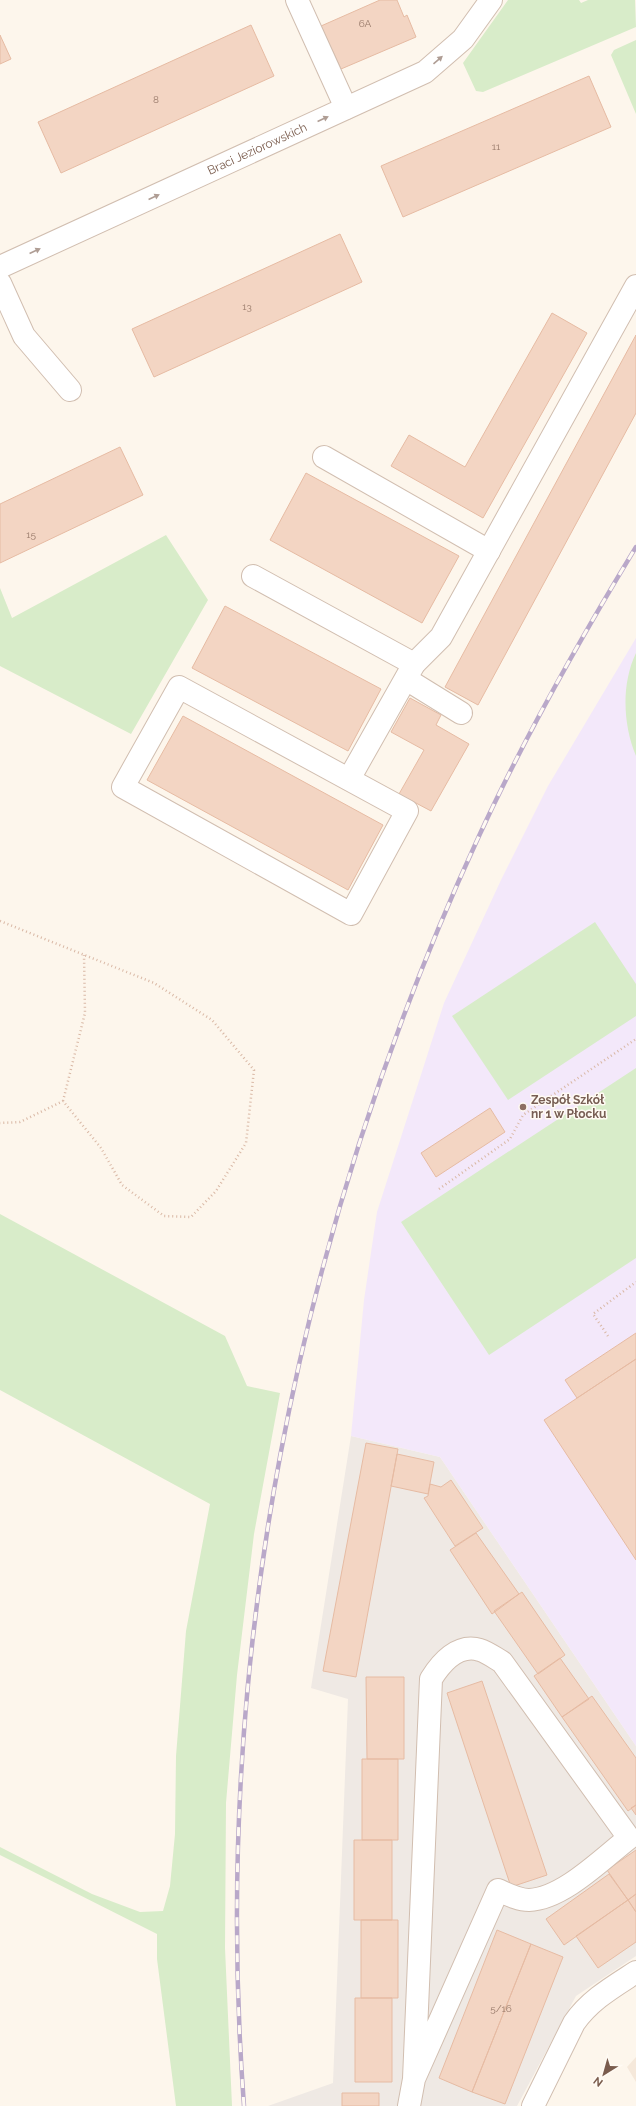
<svg xmlns="http://www.w3.org/2000/svg" width="636" height="2106" viewBox="0 0 636 2106" font-family="Raleway,sans-serif">
<style>
.residential{fill:#f5e8da}
.industrial{fill:#efe9e4}
.education{fill:#f3e8fa}
.green{fill:#d8ecc9}
.building{fill:#f3d5c3;stroke:#e6bba3}
.lines{fill:none;stroke-linecap:round;stroke-linejoin:round}
.minor-casing{stroke:#d1beb0;stroke-width:24}
.path{stroke:#d9b8a5;stroke-width:2.5;stroke-dasharray:1 3;stroke-linecap:butt}
.minor{stroke:#fff;stroke-width:22}
.rail-casing{stroke:#b9a8c9;stroke-width:4.5}
.rail{stroke:#fffaf3;stroke-width:3;stroke-dasharray:9;stroke-linecap:butt}
.oneway{fill:#af9d94}
.education-dot{fill:#8d6e63;stroke:#fffaf3;stroke-width:1.5}
.labels{text-anchor:middle;dominant-baseline:central;stroke-width:3;stroke-linejoin:round;paint-order:stroke}
.number-label{font-size:10px;fill:#987a6a}
.street-label{font-size:12px;fill:#7a5c4d;stroke:#fffaf3}
.education-label{font-size:12px;font-weight:bold;fill:#785e54;stroke:#fffaf3;text-anchor:start}
</style>
<rect width="100%" height="100%" fill="#fdf6ec"/>
<path class="residential" d="M636,2057V2082L627,2067Z"/>
<path class="industrial" d="M351,1436L440,1457L636,1746V1956L576,1996L517,2106H268L333,2083L348,1699L311,1688Z"/>
<path class="education" d="M636,638V1746L440,1457L351,1436L364,1300L377,1212L444,1003L501,880L548,786Z"/>
<path class="green" d="M508,0H579L581,3L588,0H635L636,27L483,92L476,91L463,63Z
M636,40V114L611,55L614,50Z
M166,535L208,600L131,734L0,666V588L12,618Z
M636,653V756C623,725 621,684 636,653Z
M595,922L636,984V1016L508,1100L452,1016Z
M636,1068V1258L489,1355L401,1222Z
M0,1214L225,1336L247,1386L280,1393L254,1534L237,1675L226,1803L225,1948L232,2106H176L157,1959V1934L0,1855V1847L92,1894L140,1912L163,1911L170,1886L175,1834L176,1756L186,1631L210,1504L0,1390Z"/>
<path class="building" d="M380,0H397L404,17L407,15L416,37L341,69L321,26Z
M251,25L274,76L61,173L38,122Z
M0,35L11,59L0,64Z
M589,76L611,127L403,217L381,166Z
M340,234L362,282L154,377L132,329Z
M552,313L587,333L483,518L391,466L409,435L465,467Z
M636,335V413L478,705L445,687Z
M120,447L143,495L0,563V504Z
M306,473L459,556L422,623L270,540Z
M225,606L381,689L348,751L192,668Z
M410,698L441,715L436,725L469,744L431,811L399,794L424,750L391,732Z
M183,716L383,825L348,890L147,780Z
M490,1108L505,1132L436,1177L421,1153Z
M636,1333V1359L577,1398L565,1380Z
M636,1359V1560L544,1420Z
M366,1443L398,1449L356,1677L323,1671Z
M397,1454L434,1462L428,1494L391,1486Z
M451,1480L483,1528L455,1546L424,1498L428,1496L430,1484L441,1487Z
M476,1533L519,1594L492,1614L450,1550Z
M522,1592L565,1655L538,1674L494,1611Z
M560,1658L589,1699L562,1717L534,1676Z
M366,1677H404V1759H367Z
M482,1681L547,1875L511,1887L447,1693Z
M592,1696L636,1758V1805L628,1811L562,1717Z
M362,1759H398V1840H362Z
M636,1805V1815L631,1808Z
M354,1840H392V1920H354Z
M636,1850V1894L628,1900L607,1870Z
M609,1874L628,1900L564,1945L546,1919Z
M636,1894V1912L628,1900Z
M628,1900L636,1912V1942L598,1968L576,1936Z
M361,1920H398V1998H361Z
M497,1930L531,1944L472,2092L439,2078Z
M531,1944L563,1957L505,2104L472,2092Z
M355,1998H392V2082H355Z
M342,2093H379V2106H342Z"/>
<g class="lines">
<defs>
<g id="minor">
<path d="M297,0L346,108"/>
<path id="s1" d="M0,267L425,72L463,39L491,0"/>
<path d="M0,283L24,336L70,390"/>
<path d="M324,457L489,551"/>
<path d="M253,576L414,664"/>
<path d="M406,679L461,713"/>
<path d="M179,687L407,811L351,914L123,787Z"/>
<path d="M349,779L414,664L441,637L636,286"/>
<path d="M409,2106L414,2079L431,1679C441,1663 458,1643 480,1650C487,1652 495,1658 502,1662L629,1838C603,1858 563,1899 529,1900C518,1900 507,1894 498,1890L414,2079"/>
<path d="M533,2106L574,2023C590,2000 613,1987 636,1972"/>
</g>
</defs>
<use href="#minor" class="minor-casing"/>
<path class="path" d="M0,921L154,983L212,1020L254,1070L246,1143L216,1191L191,1217L164,1216L122,1185L101,1148L63,1101L20,1122L0,1123
M63,1101L85,1013L84,955
M439,1189L510,1139L523,1115L636,1039
M608,1336L593,1314L636,1282"/>
<use href="#minor" class="minor"/>
<defs>
<path id="rail" d="M244,2106C211,1667 295,1235 479,836C525,736 579,641 636,547"/>
</defs>
<use href="#rail" class="rail-casing"/>
<use href="#rail" class="rail"/>
</g>
<defs><path id="oneway-solid" d="M-6-.8H1V-3.2L6.5 0L1 3.2V.8H-6Z"/></defs>
<g class="oneway">
<use href="#oneway-solid" transform="translate(438 60) rotate(-41)"/>
<use href="#oneway-solid" transform="translate(323 119) rotate(-25)"/>
<use href="#oneway-solid" transform="translate(154 197) rotate(-25)"/>
<use href="#oneway-solid" transform="translate(35 251) rotate(-25)"/>
</g>
<circle class="education-dot" cx="523" cy="1107" r="4"/>
<g class="labels">
<g class="number-label">
<text x="365" y="23">6A</text>
<text x="156" y="99">8</text>
<text x="496" y="146">11</text>
<text x="247" y="306">13</text>
<text x="31" y="534">15</text>
<text x="501" y="2008">5/16</text>
</g>
<g class="street-label">
<text stroke="none"><textPath href="#s1" startOffset="283">Braci Jeziorowskich</textPath></text>
</g>
<g class="education-label">
<text x="531" y="1100">Zespół Szkół<tspan x="531" dy="14">nr 1 w Płocku</tspan></text>
</g>
</g>
<g transform="translate(604 2074) rotate(217)" stroke="#fffaf3" stroke-width="3" paint-order="stroke">
<path d="M0-3L7 15L0 10L-7 15Z" fill="#7a5c4d"/>
<text y="-6" font-size="11" font-weight="bold" text-anchor="middle" fill="#7a5c4d">N</text>
</g>
</svg>
